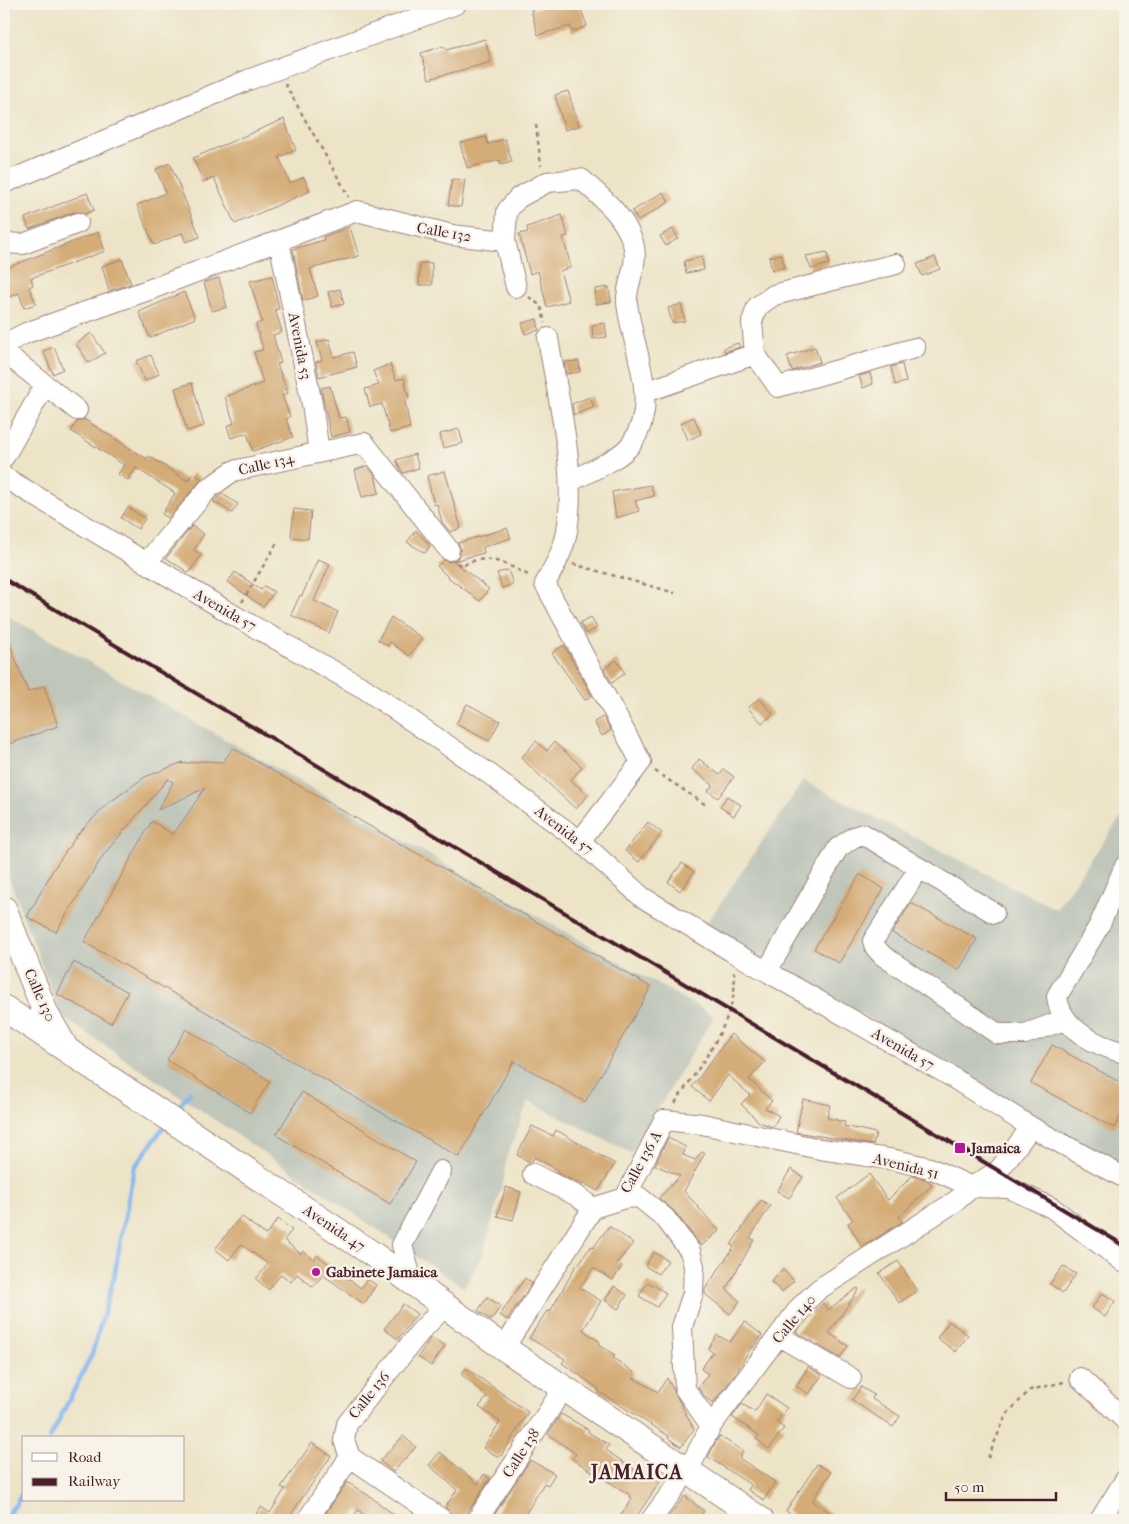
<svg xmlns="http://www.w3.org/2000/svg" width="1129" height="1524" viewBox="0 0 1129 1524" font-family="'IM FELL French Canon',serif">
<style>
.industrial{fill:#c0c6ba}
.lines{fill:none;stroke-linecap:round;stroke-linejoin:round}
.stream{stroke:#82b8f1;stroke-width:4.5}
.building{fill:#d4ac77}
.minor-casing{stroke:#9c8279;stroke-width:22}
.major-casing{stroke:#9c8279;stroke-width:27}
.path{stroke:#9c8279;stroke-width:2.5;stroke-dasharray:4 4;stroke-linecap:butt}
.minor{stroke:#fff;stroke-width:20}
.major{stroke:#fff;stroke-width:25}
.rail{stroke:#4a1f2b;stroke-width:4}
.poi-dot{fill:#b5179e;stroke:#f7f3e8;stroke-width:2}
.labels{text-anchor:middle;dominant-baseline:central;stroke-width:5;stroke-linejoin:round;paint-order:stroke}
.street-label{font-size:15px;fill:#4a1f2b;stroke:#f7f3e8}
.poi-label{font-size:15px;font-weight:bold;fill:#4a1f2b;stroke:#f7f3e8;text-anchor:start}
.district-label{font-size:20px;font-weight:bold;letter-spacing:1px;fill:#4a1f2b;stroke:#f7f3e8}
</style>
<rect width="100%" height="100%" fill="#f7f3e8"/>
<filter id="ink" filterUnits="userSpaceOnUse"><feTurbulence type="fractalNoise" baseFrequency=".02" numOctaves="2"/><feDisplacementMap in="SourceGraphic" scale="10" xChannelSelector="R" yChannelSelector="G"/><feConvolveMatrix kernelMatrix="1 2 1 2 8 2 1 2 1" color-interpolation-filters="sRGB"/></filter>
<filter id="wash" filterUnits="userSpaceOnUse"><feTurbulence type="fractalNoise" baseFrequency=".0096" numOctaves="4" result="noise"/><feDisplacementMap in="SourceGraphic" scale="20" xChannelSelector="R" yChannelSelector="G"/><feGaussianBlur stdDeviation="1.12" result="paint"/><feColorMatrix in="noise" values="0 0 0 0 0 0 0 0 0 0 0 0 0 0 0 0 0 1.4 0 .05"/><feComposite in="paint" operator="in"/></filter>
<g filter="url(#wash)">
<rect width="100%" height="100%" fill="#ede4c7"/>
<path class="industrial" d="M4,614L714,1016L631,1153L528,1101L507,1156L504,1178L482,1257L464,1288L61,1016L4,865Z
M803,781L1056,909L1121,817L1125,820V1173L840,1001L775,968L705,926Z"/>
<g class="lines">
<path class="stream" d="M4,1049L9,1020
M174,1113L190,1092
M50,1438L92,1354L114,1277L134,1168L165,1125
M4,1519L16,1504L24,1490"/>
</g>
<g id="blocks">
<path class="building" d="M553,4H579L587,26L572,32L570,26L538,35L531,10Z
M485,39L491,62L429,79L421,53L444,46L446,50Z
M568,91L579,126L565,130L555,95Z
M284,119L296,150L279,157L290,183L304,177L310,191L235,224L214,178L203,182L193,158Z
M486,137L488,144L505,139L512,162L501,165L500,160L467,168L460,143Z
M170,163L200,237L186,242L182,233L154,245L137,205L166,193L156,169Z
M452,179L465,180L461,207L448,205Z
M663,192L669,202L638,221L632,211Z
M87,193L94,210L85,214L74,212L29,229L25,218Z
M562,215L568,236L563,237L571,267L560,271L569,301L547,307L538,271L530,274L519,234L528,232L527,227Z
M350,227L359,256L310,269L318,296L303,301L293,249L324,240L323,237Z
M673,229L678,238L666,246L660,236Z
M98,232L105,251L31,278L33,285L29,287L36,304L24,308L19,293L4,299V269Z
M827,252L829,264L811,269L806,256Z
M781,254L785,267L772,271L769,257Z
M702,257L704,270L686,273L684,261Z
M935,257L940,269L922,276L917,264Z
M122,259L131,284L109,291L102,266Z
M420,263H432V285H419Z
M272,276L279,309H275L282,332L273,335L281,363L277,364L288,393L282,395L290,417L286,419L293,437L253,451L247,433L231,438L227,426L234,423L225,397L263,383L254,352L263,350L256,324L262,322L250,281Z
M219,278L227,307L212,311L204,282Z
M609,287L611,302L596,304L595,289Z
M340,289L344,304L332,307L328,292Z
M184,292L195,318L150,338L139,312Z
M681,304L685,321L672,323L668,308Z
M537,319L539,330L525,334L522,323Z
M605,323L607,337L593,339L592,325Z
M91,333L105,353L89,363L76,344Z
M329,339L334,357L353,352L357,367L319,377L316,362L322,360L317,342Z
M738,343L740,347L725,352L724,348Z
M54,347L63,369L53,374L43,351Z
M815,347L820,362L792,371L787,356Z
M151,355L159,374L145,381L136,361Z
M579,361L580,372L566,374L564,362Z
M390,364L396,380L404,378L409,399L405,401L410,428L390,433L382,404L370,407L365,389L379,385L373,371Z
M902,364L906,382L895,385L891,367Z
M870,373L873,384L863,388L859,376Z
M192,383L204,426L187,431L175,388Z
M330,386L339,418L346,417L350,432L331,437L321,388Z
M590,397L594,407L574,415L572,404Z
M694,417L701,434L688,440L681,423Z
M84,419L147,459L149,456L188,481L193,473L202,479L168,518L162,514L175,493L136,468L128,480L118,474L124,465L71,431L77,422Z
M459,429L463,443L443,448L440,434Z
M415,454L419,468L403,473L396,460Z
M367,466L375,475L379,493L362,497L355,470Z
M445,471L461,528L450,532L442,522L437,504L434,505L427,476Z
M651,485L654,496L635,501L639,511L616,518L612,492Z
M222,494L238,504L232,513L213,501Z
M128,507L145,519L138,529L121,518Z
M294,509L311,511L308,539L291,537Z
M192,526L204,534L194,550L201,555L189,573L166,558Z
M507,528L511,538L483,547L484,553L453,561L489,589L480,601L449,578L437,566L444,560L450,562L457,559L461,549L458,543Z
M416,530L430,546L425,553L407,542Z
M318,559L330,564L314,601L338,612L329,633L291,615L300,595L302,596Z
M508,570L513,584L502,588L497,573Z
M235,572L261,590L264,586L274,592L263,607L228,582Z
M391,617L422,638L409,656L390,642L388,646L378,640Z
M591,617L597,628L586,634L580,623Z
M4,629L28,692L44,686L58,726L4,746Z
M564,645L592,696L585,700L552,653Z
M616,660L625,673L612,683L604,669Z
M759,698L773,714L762,723L748,708Z
M467,704L500,721L489,741L456,724Z
M603,717L611,730L602,736L594,722Z
M536,741L547,751L554,742L582,767L571,780L588,795L576,809L521,758Z
M233,748L651,987L585,1102L514,1061L459,1157L84,942L152,821L173,835L205,788L158,810L173,782L168,779L104,854L56,932L27,917L53,870L77,835L107,804L145,777L183,762L181,764L203,761L223,762Z
M699,759L720,775L724,769L734,777L718,798L708,791L713,785L692,769Z
M727,796L741,805L734,816L720,807Z
M648,822L662,833L639,862L625,851Z
M682,863L694,872L680,891L668,882Z
M860,874L884,889L839,963L814,949Z
M911,903L977,939L959,970L892,933Z
M74,962L128,992L111,1023L57,994Z
M186,1029L270,1081L250,1113L167,1060Z
M731,1034L765,1062L749,1079L772,1101L765,1108L779,1116L773,1127L759,1122L741,1104L750,1095L728,1075L709,1101L692,1087Z
M1052,1045L1125,1085V1108L1114,1128L1031,1083Z
M302,1092L416,1162L390,1204L276,1135Z
M803,1099L830,1105L827,1118L845,1122L844,1126L876,1133L873,1145L796,1132Z
M532,1126L553,1136L556,1130L615,1164L598,1191L583,1183L582,1185L557,1173L558,1170L534,1157L531,1163L517,1155Z
M668,1138L686,1147L683,1155L695,1160L702,1152L705,1153L684,1191L719,1231L701,1246L674,1211L659,1198L680,1176L655,1165Z
M791,1169L803,1177L789,1198L777,1191Z
M869,1174L888,1200L912,1176L926,1179L932,1185L899,1217L902,1222L862,1247L848,1223L853,1220L837,1198Z
M506,1187L521,1192L513,1220L497,1216Z
M761,1200L770,1206L750,1238L754,1240L726,1289L740,1301L730,1314L705,1294V1289L734,1247L731,1245Z
M241,1216L266,1235L278,1219L292,1230L284,1240L301,1254L303,1251L314,1260L317,1255L361,1288L367,1279L376,1285L364,1304L323,1275L313,1287L297,1274L291,1282L281,1274L269,1290L256,1279L268,1264L241,1244L229,1260L215,1249Z
M609,1226L633,1243L617,1263L622,1266L613,1280L593,1268L580,1288L601,1301L583,1330L600,1342L598,1345L615,1355L613,1358L634,1372L632,1377L658,1392L667,1378L694,1429L681,1447L668,1438L669,1436L598,1391L599,1389L562,1363L565,1359L529,1338L547,1311L550,1312L577,1264L578,1265L591,1246L593,1248Z
M654,1252L668,1261L658,1274L645,1266Z
M898,1261L917,1291L899,1303L879,1273Z
M1063,1266L1076,1274L1063,1293L1050,1284Z
M783,1270L794,1281L782,1292L771,1282Z
M525,1278L532,1283L507,1320L500,1315Z
M648,1282L666,1293L657,1307L639,1296Z
M614,1286L627,1295L618,1309L605,1300Z
M857,1288L859,1289L829,1333L848,1346L840,1358L796,1332L823,1303L828,1310Z
M1102,1293L1115,1301L1105,1317L1092,1308Z
M487,1297L501,1306L491,1320L478,1311Z
M403,1304L417,1314L398,1339L384,1329Z
M949,1321L968,1335L956,1352L937,1338Z
M745,1322L762,1335L753,1348L751,1347L736,1373L713,1403L707,1399L698,1387L708,1374L701,1369L713,1352L708,1349L717,1335L730,1342Z
M431,1337L445,1346L431,1366L418,1357Z
M808,1367L822,1375L809,1394L796,1386Z
M466,1368L528,1412L501,1456H497L483,1448L500,1422L479,1407L487,1397L461,1374Z
M861,1387L874,1395L872,1399L900,1416L893,1427L852,1400Z
M766,1394L787,1408L776,1422L784,1428L769,1449L756,1439L759,1435L732,1417L742,1404L755,1412Z
M561,1414L589,1430L588,1432L609,1445L606,1450L647,1479L652,1472L662,1479L634,1520H617L632,1499L629,1497L630,1495L572,1459L576,1454L548,1434Z
M403,1436L416,1447L393,1472L380,1461Z
M719,1436L743,1451L739,1458L775,1482L764,1500L748,1490L751,1485L708,1457Z
M312,1443L331,1456L287,1520H252L261,1507L270,1513L285,1489L281,1487Z
M440,1452L478,1484L484,1474L490,1479L467,1513L465,1520H457L445,1507L457,1490L429,1465Z
M530,1460L555,1474L548,1485L544,1483L522,1520H491Z
M817,1464L831,1472L812,1501L841,1520H801L786,1511Z
M347,1482L371,1497L401,1520H370L358,1510L351,1520H321Z
M685,1496L704,1511L697,1520H666Z"/>
</g>
</g>
<g filter="url(#ink)">
<use href="#blocks" fill-opacity="0" stroke="#9c8279" stroke-width="1"/>
<g class="lines">
<defs>
<path id="minor" d="M4,183L248,80L456,4
M279,241L312,404L319,452
M505,241L516,287
M4,243L23,244L78,223
M548,338C558,400 577,470 567,531C564,550 554,567 545,584L641,762L580,841
M4,344L26,333L154,288L357,211L452,235L505,241L507,211L518,198L547,182L581,179C602,198 622,213 632,240C641,264 625,283 627,303C632,349 661,400 632,443C621,459 588,472 571,481
M4,352L77,410
M755,354L778,387L915,348
M645,392L755,354L752,322L757,307L774,295L896,264
M4,457L45,385
M4,477L235,616L365,689L488,773L580,841L642,897L731,951L947,1074L1031,1127L1125,1178
M146,563L208,489L233,471L364,443L449,550
M1125,866L1099,926L1057,996C1060,1029 1097,1046 1125,1053
M919,868L873,941L875,947L882,955L998,1034H1025L1064,1020
M767,971L838,848L854,837L863,834L994,913
M533,1174L577,1196L593,1208
M625,1198L664,1120L702,1124L820,1149L895,1160L930,1168L972,1187L1009,1188L1052,1208L1125,1263
M412,1282L402,1245L441,1171
M779,1336L851,1378
M504,1348L593,1208L625,1198L639,1197L665,1218L690,1251L694,1266L693,1293L682,1327L685,1389L711,1426
M1080,1378L1125,1420
M350,1457L443,1520
M307,1520L350,1457L344,1440L347,1424L420,1332L445,1306
M477,1520L565,1386
M651,1520L688,1470L711,1426L800,1307L819,1289L956,1201L972,1187L999,1170L1031,1127
M1100,1520L1125,1480"/>
<path id="major" d="M4,909L46,1014L64,1045
M4,1008L371,1253L504,1348L761,1520"/>
</defs>
<use href="#minor" class="minor-casing"/>
<use href="#major" class="major-casing"/>
<path class="path" d="M285,84L349,197
M536,125L541,166
M529,297L541,306L545,323
M457,563L462,566C486,551 508,565 530,576
M573,564L675,593
M242,602L278,541
M655,771L706,805
M675,1103C699,1067 740,1017 734,972
M988,1458L1006,1415L1030,1390L1064,1382"/>
<use href="#minor" class="minor"/>
<use href="#major" class="major"/>
<path class="rail" d="M4,579L1125,1246"/>
</g>
</g>
<g class="poi-dot">
<rect x="954" y="1142" width="12" height="12" rx="2.5"/>
<circle cx="316" cy="1272" r="5"/>
</g>
<g class="labels">
<g class="street-label">
<text transform="translate(444 232) rotate(10)">Calle 132</text>
<text transform="translate(300 346) rotate(79)">Avenida 53</text>
<text transform="translate(266 464) rotate(-13)">Calle 134</text>
<text transform="translate(225 610) rotate(30)">Avenida 57</text>
<text transform="translate(564 830) rotate(38)">Avenida 57</text>
<text transform="translate(40 995) rotate(66)">Calle 130</text>
<text transform="translate(903 1049) rotate(30)">Avenida 57</text>
<text transform="translate(641 1162) rotate(-61)">Calle 136 A</text>
<text transform="translate(906 1166) rotate(14)">Avenida 51</text>
<text transform="translate(334 1228) rotate(34)">Avenida 47</text>
<text transform="translate(794 1319) rotate(-50)">Calle 140</text>
<text transform="translate(369 1395) rotate(-51)">Calle 136</text>
<text transform="translate(521 1453) rotate(-57)">Calle 138</text>
</g>
<g class="poi-label">
<text x="971" y="1148">Jamaica</text>
<text x="326" y="1272">Gabinete Jamaica</text>
</g>
<g class="district-label">
<text x="637" y="1472">JAMAICA</text>
</g>
</g>
<rect width="1129" height="1524" fill="none" stroke="#f7f3e8" stroke-width="20"/>
<rect x="22" y="1436" width="162" height="65" fill="#f7f3e8" stroke="#b29e9c"/>
<rect x="32" y="1453" width="25" height="8" fill="#ffffff" stroke="#b29e9c"/>
<text x="68" y="1462" font-size="15" fill="#4a1f2b">Road</text>
<rect x="32" y="1478" width="25" height="8" fill="#4a1f2b" stroke="#b29e9c"/>
<text x="68" y="1486" font-size="15" fill="#4a1f2b">Railway</text>
<path d="M946 1492v8h110v-8" fill="none" stroke="#4a1f2b" stroke-width="2.5"/>
<text x="954" y="1492" font-size="15" fill="#4a1f2b" stroke="#f7f3e8" stroke-width="4" paint-order="stroke">50 m</text>
</svg>
